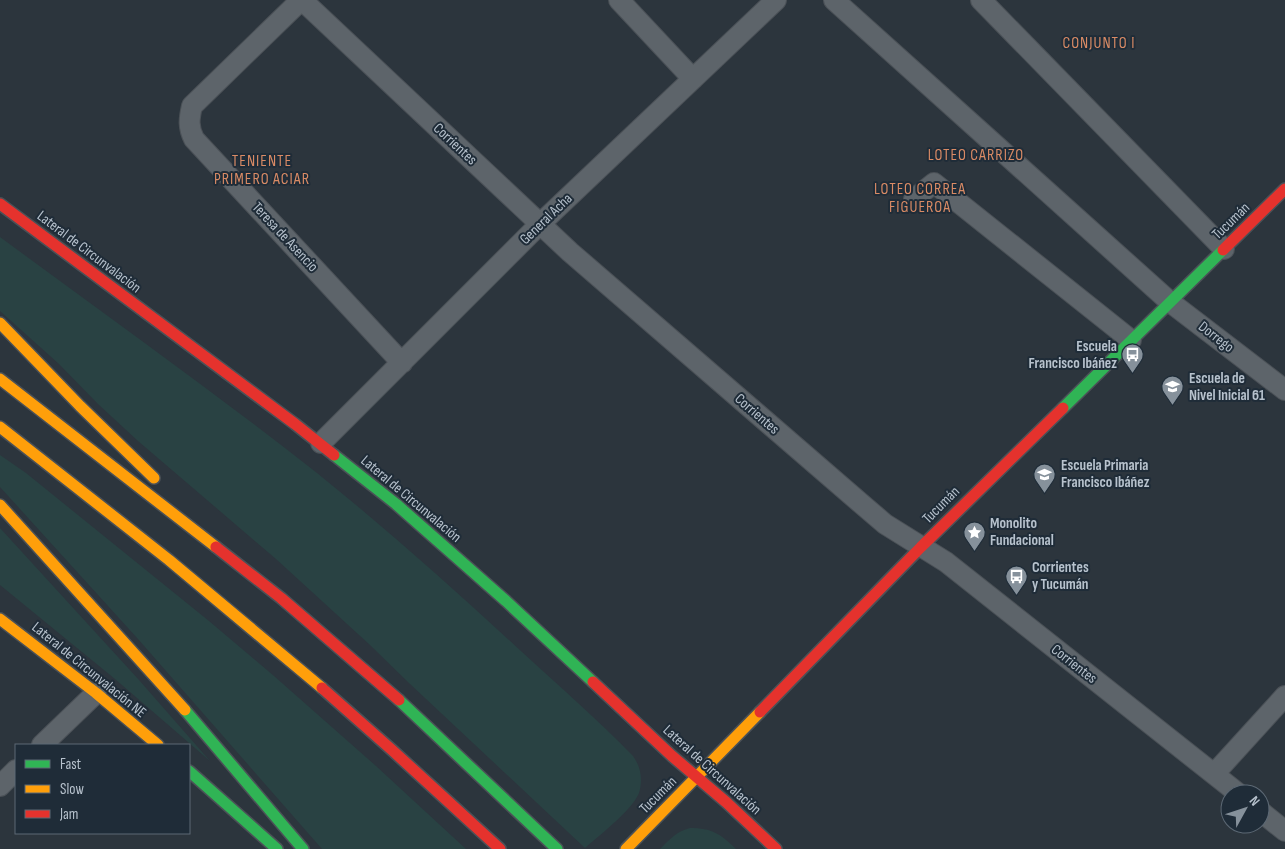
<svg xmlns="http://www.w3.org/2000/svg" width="1285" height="849" viewBox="0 0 1285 849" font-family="'Sofia Sans Condensed',sans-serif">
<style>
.green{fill:#294243}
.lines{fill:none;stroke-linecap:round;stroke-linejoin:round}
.street-casing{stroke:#4b5157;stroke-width:22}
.fast-casing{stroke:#4b5157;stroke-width:14}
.slow-casing{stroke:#4b5157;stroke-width:14}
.jam-casing{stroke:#4b5157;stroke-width:14}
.street{stroke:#5d646a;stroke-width:20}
.fast{stroke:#30b455;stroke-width:11}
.slow{stroke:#ff9f0a;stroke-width:11}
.jam{stroke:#e5322d;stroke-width:11}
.labels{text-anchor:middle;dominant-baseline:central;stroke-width:4;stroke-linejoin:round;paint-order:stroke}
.street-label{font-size:15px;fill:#b7c2cd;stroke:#1f2c38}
.poi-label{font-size:15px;font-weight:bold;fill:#b7c2cd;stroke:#1f2c38;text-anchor:start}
.neighbourhood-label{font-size:16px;letter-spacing:1px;fill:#da8b65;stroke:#1f2c38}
</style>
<rect width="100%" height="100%" fill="#2c353d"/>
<path class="green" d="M0,237C106,315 214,392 317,473C388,530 455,590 522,652C559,686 598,720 633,756C641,767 643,780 639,793C633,809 599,836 585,848L409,683L370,645L276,559L138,441L98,404L59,364L0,311Z
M0,455L26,473L209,621L274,676L376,766L466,849H322L138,639L0,487Z
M0,528L139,680L210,761L115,679L0,585Z
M690,828C712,828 721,834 736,849H660C669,840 677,831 690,828Z"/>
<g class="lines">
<defs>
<path id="street" d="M301,0L192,106C189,119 188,127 194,139L402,363
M302,0L570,252L864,506L885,524L946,562L1239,794
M619,0L693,79
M834,0L1170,302L1285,390
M981,0L1224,249
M914,199L934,183L1131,340
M321,443L540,224L776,0
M42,745L96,693
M1214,774L1285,696
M0,786L16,770
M1260,811L1285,831"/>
<path id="fast" d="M1063,408L1223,250
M334,455L396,504L506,601L593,682
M399,700L557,849
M185,710L303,849
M189,771L277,849"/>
<path id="slow" d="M0,323L80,406L154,478
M0,379L216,547
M0,427L169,560L322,688
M0,505L185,710
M0,619L96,693L158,745
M626,849L760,712"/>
<path id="jam" d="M0,204L295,424L334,455
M1223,250L1285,189
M216,547L281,598L399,700
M593,682L672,756L726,802L776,849
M322,688L392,750L500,849
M760,712L921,547L1063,408"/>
</defs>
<use href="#street" class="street-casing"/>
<use href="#fast" class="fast-casing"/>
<use href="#slow" class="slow-casing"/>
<use href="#jam" class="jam-casing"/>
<use href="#street" class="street"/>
<use href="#fast" class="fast"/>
<use href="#slow" class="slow"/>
<use href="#jam" class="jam"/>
</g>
<defs>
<symbol id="bus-pin" viewBox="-11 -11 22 30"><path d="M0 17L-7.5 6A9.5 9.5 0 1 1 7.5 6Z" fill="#86919b" stroke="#1f2c38"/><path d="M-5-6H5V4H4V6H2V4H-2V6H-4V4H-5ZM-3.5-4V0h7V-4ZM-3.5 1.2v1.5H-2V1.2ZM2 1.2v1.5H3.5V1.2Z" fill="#fff"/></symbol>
<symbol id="school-pin" viewBox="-11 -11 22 30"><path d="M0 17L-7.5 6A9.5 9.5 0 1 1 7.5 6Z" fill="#86919b" stroke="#1f2c38"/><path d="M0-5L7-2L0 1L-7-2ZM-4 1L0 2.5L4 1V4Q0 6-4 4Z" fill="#fff"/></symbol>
<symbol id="sight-pin" viewBox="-11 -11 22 30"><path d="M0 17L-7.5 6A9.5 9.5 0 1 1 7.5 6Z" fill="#86919b" stroke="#1f2c38"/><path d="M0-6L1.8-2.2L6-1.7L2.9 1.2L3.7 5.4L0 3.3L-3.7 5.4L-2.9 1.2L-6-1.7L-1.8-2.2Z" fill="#fff"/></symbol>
</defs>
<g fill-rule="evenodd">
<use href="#bus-pin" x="1120" y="342" width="25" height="34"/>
<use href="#school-pin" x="1160" y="374" width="25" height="34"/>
<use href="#school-pin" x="1032" y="462" width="25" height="34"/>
<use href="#sight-pin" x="962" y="520" width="25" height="34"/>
<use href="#bus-pin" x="1004" y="564" width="25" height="34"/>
</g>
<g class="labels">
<g class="street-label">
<text transform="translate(455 144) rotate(43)">Corrientes</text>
<text transform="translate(546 219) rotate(-44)">General Acha</text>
<text transform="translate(1231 221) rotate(-44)">Tucumán</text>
<text transform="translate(285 237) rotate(47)">Teresa de Asencio</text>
<text transform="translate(89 252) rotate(37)">Lateral de Circunvalación</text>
<text transform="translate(1216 337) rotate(38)">Dorrego</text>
<text transform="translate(757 414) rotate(41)">Corrientes</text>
<text transform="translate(411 499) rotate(40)">Lateral de Circunvalación</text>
<text transform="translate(941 505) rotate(-45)">Tucumán</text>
<text transform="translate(1074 664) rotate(38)">Corrientes</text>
<text transform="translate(89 670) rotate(39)">Lateral de Circunvalación NE</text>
<text transform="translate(712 770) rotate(42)">Lateral de Circunvalación</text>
<text transform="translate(658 795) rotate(-45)">Tucumán</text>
</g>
<g class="poi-label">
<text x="1117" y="346" text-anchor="end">Escuela<tspan x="1117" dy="17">Francisco Ibáñez</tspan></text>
<text x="1189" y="378">Escuela de<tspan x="1189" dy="17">Nivel Inicial 61</tspan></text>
<text x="1061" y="465">Escuela Primaria<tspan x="1061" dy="17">Francisco Ibáñez</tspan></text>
<text x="990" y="523">Monolito<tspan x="990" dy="17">Fundacional</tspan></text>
<text x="1032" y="567">Corrientes<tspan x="1032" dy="17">y Tucumán</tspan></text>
</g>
<g class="neighbourhood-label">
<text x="1099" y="43">CONJUNTO I</text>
<text x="976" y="155">LOTEO CARRIZO</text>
<text x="262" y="161">TENIENTE<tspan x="262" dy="18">PRIMERO ACIAR</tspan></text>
<text x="920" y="189">LOTEO CORREA<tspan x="920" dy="18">FIGUEROA</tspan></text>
</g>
</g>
<rect x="15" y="744" width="175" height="90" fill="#1f2c38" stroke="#5c6874"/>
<rect x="25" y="760" width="25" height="8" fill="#30b455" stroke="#5c6874"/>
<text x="60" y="769" font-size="15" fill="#b7c2cd">Fast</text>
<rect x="25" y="785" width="25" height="8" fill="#ff9f0a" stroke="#5c6874"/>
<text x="60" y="794" font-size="15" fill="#b7c2cd">Slow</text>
<rect x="25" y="810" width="25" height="8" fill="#e5322d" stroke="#5c6874"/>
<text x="60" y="819" font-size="15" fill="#b7c2cd">Jam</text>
<g transform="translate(1245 809) rotate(50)"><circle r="24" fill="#1f2c38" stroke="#5c6874"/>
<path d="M0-4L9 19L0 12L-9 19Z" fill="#86919b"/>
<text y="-8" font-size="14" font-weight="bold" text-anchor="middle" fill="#b7c2cd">N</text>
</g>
</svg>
